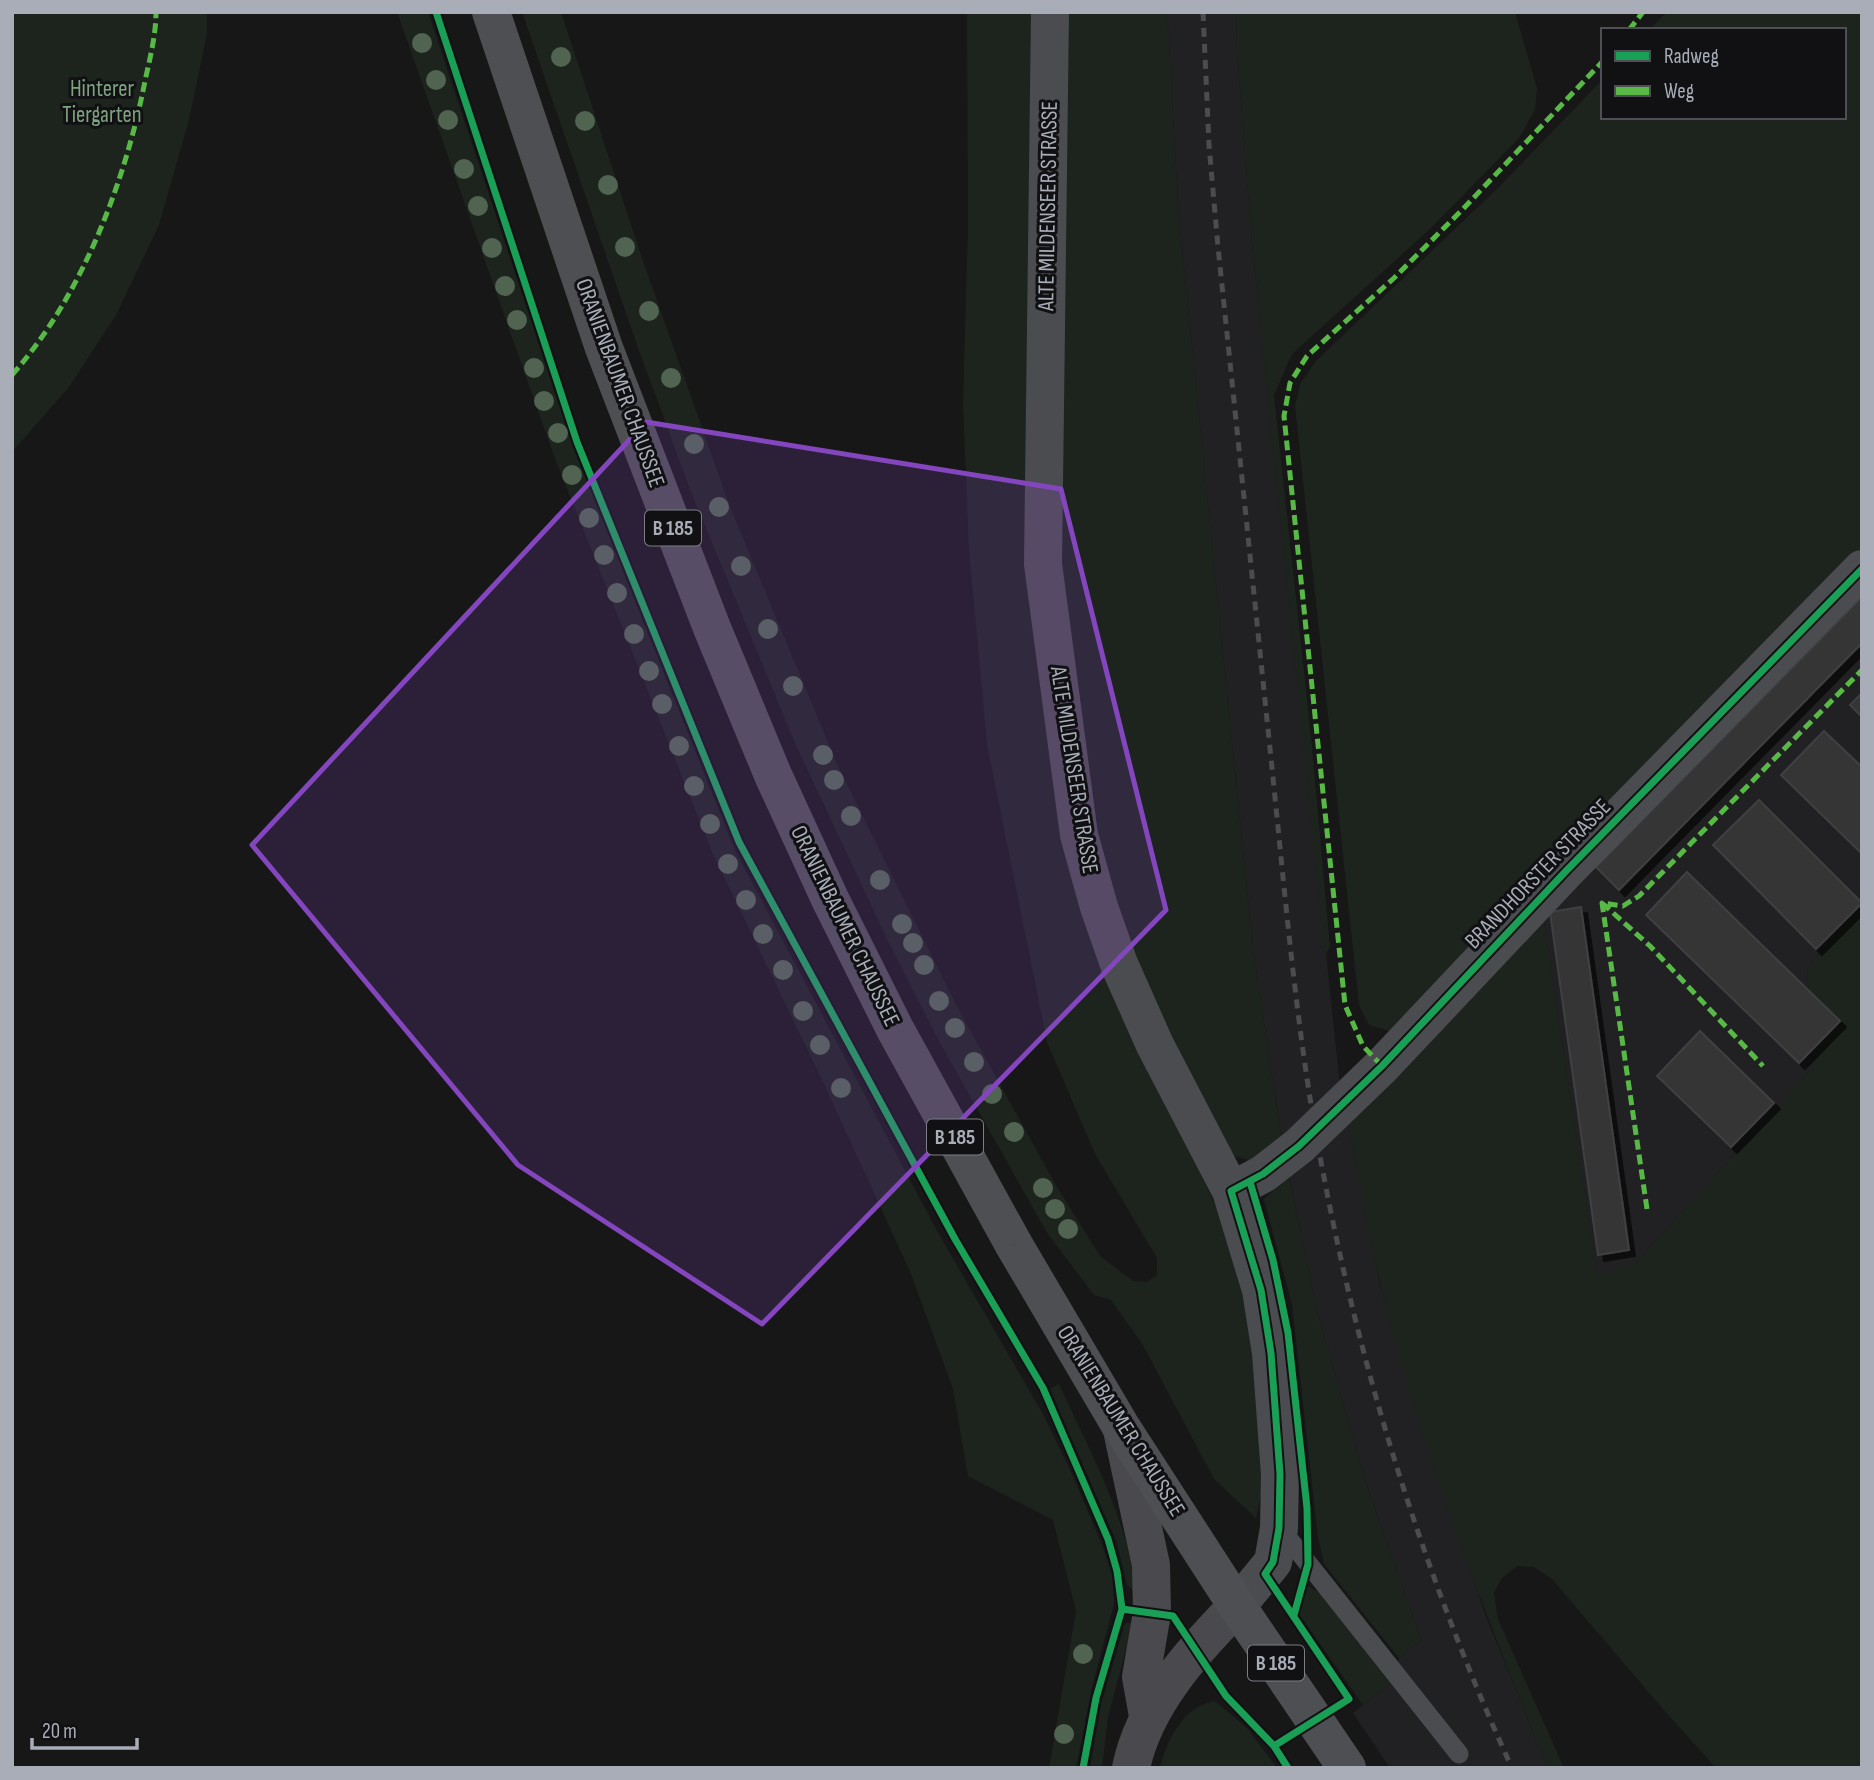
<svg xmlns="http://www.w3.org/2000/svg" width="1874" height="1780" viewBox="0 0 1874 1780" font-family="'Sofia Sans Condensed',sans-serif">
<style>
.built{fill:#212123}
.green{fill:#1d241e}
.building{fill:#353536;stroke:#3f4043;stroke-width:2;filter:url(#shadow)}
.lines{fill:none;stroke-linecap:round;stroke-linejoin:round}
.lane{stroke:#4b4c50;stroke-width:19}
.street{stroke:#4b4c50;stroke-width:38}
.secondary{stroke:#4a4a4e;stroke-width:38}
.primary{stroke:#4d4f52;stroke-width:38}
.rail{stroke:#4b4c4f;stroke-width:5;stroke-dasharray:9 7;stroke-linecap:butt}
.quiet{stroke:#58b947;stroke-width:5;stroke-dasharray:10 5;stroke-linecap:butt}
.cycleway-casing{stroke:#111113;stroke-width:11}
.cycleway{stroke:#1a9f57;stroke-width:7}
.tree{fill:#506451}
.marked{fill:#8446be;fill-opacity:0.2;stroke:#8446be;stroke-width:5;stroke-linejoin:round}
.labels{text-anchor:middle;dominant-baseline:central;stroke-width:6;stroke-linejoin:round;paint-order:stroke}
.shield{fill:#111113;stroke:#7b7e86;stroke-width:2}
.shield-label{font-size:21px;font-weight:bold;fill:#a8adb8}
.park-label{font-size:23px;fill:#7fa381;stroke:#111113}
.street-label{font-size:23px;fill:#a8adb8;stroke:#111113}
</style>
<defs>
<filter id="shadow"><feDropShadow dx="6" dy="6" stdDeviation="0" flood-color="#0009"/></filter>
</defs>
<rect width="100%" height="100%" fill="#171717"/>
<path class="built" d="M1167,12H1236L1237,49L1252,243L1339,1077L1380,1285L1485,1614L1548,1768H1390L1353,1713L1391,1683L1399,1658L1421,1640L1366,1483L1317,1311L1282,1142L1253,949L1179,218Z
M1862,592V903L1807,969L1815,1065L1634,1265L1597,1274L1543,915Z"/>
<path class="green" d="M12,12H207V34L189,120L159,225L116,315L69,387L12,452Z
M397,12H428L572,444L735,851L936,1229L1044,1416L1073,1476L1102,1545L1112,1575L1114,1604L1092,1687L1076,1768H1049L1076,1611L1053,1520L968,1476L953,1389L911,1274L827,1090L713,854L554,456Z
M522,12H561L642,258L730,507L837,764L955,1003L1057,1187L1100,1256L1133,1281L1147,1282L1157,1275V1258L1095,1154L1047,1042L987,744L969,550L963,405L968,226L967,12H1167L1179,218L1253,949L1282,1142L1257,1162L1234,1156L1160,1081L1229,1236L1252,1330L1264,1481L1256,1518L1214,1479L1143,1345L1111,1300L1094,1295L1047,1233L938,1039L888,941L795,743L690,489L638,348Z
M1236,12H1515L1537,88L1535,110L1519,138L1430,229L1292,354L1274,395L1311,736L1330,947L1325,955L1252,243L1237,49Z
M1667,12H1862V547L1389,1031L1369,1025L1359,1005L1295,406L1300,384L1316,361L1497,189L1603,79V117H1844V30H1649Z
M1862,903V1768H1716L1663,1709L1552,1579L1534,1567L1517,1566L1502,1578L1494,1593L1498,1619L1564,1768H1548C1483,1610 1422,1451 1381,1286C1367,1231 1358,1174 1347,1119L1543,915L1597,1273L1634,1265L1815,1065L1807,969Z
M1289,1177L1317,1311L1366,1483L1421,1640L1399,1658L1324,1564L1318,1537L1292,1304L1264,1199Z
M1059,1384C1087,1446 1131,1524 1135,1592L1127,1585L1117,1543L1050,1389Z
M1308,1586L1319,1592L1391,1683L1363,1705L1299,1614Z
M1125,1623H1133L1108,1717L1102,1768H1090L1101,1705Z
M1215,1701L1247,1728L1277,1768H1160C1167,1740 1183,1706 1215,1701Z"/>
<path class="building" d="M1862,597V643L1619,890L1596,867Z
M1862,693V717L1850,705Z
M1824,731L1862,767V854L1781,775Z
M1759,800L1862,903L1816,949L1713,845Z
M1687,872L1840,1021L1799,1063L1646,915Z
M1581,907L1629,1250L1598,1255L1550,912Z
M1700,1031L1774,1103L1731,1147L1657,1076Z"/>
<g class="lines">
<path class="lane" d="M1280,1528L1459,1754"/>
<path class="street" d="M1050,12L1043,564L1079,835L1099,907L1119,964L1155,1045L1231,1191L1261,1290L1271,1353L1280,1474L1279,1528L1273,1562L1237,1606
M1231,1191L1263,1174L1299,1146L1382,1066L1566,871L1862,569"/>
<path class="secondary" d="M1122,1430L1151,1565L1152,1613L1141,1677L1148,1716
M1131,1768C1144,1704 1193,1651 1237,1606"/>
<path class="primary" d="M491,12L604,348L712,628L773,775L830,899L895,1029L1014,1245L1120,1425L1237,1606L1347,1768"/>
<path class="rail" d="M1203,12L1209,145L1218,247C1236,420 1254,594 1272,768C1286,903 1297,1039 1323,1172C1361,1374 1426,1581 1512,1768"/>
<path class="quiet" d="M1629,30L1643,12
M12,375C82,296 125,183 145,81C150,58 156,35 156,12
M1602,903L1650,946L1763,1066
M1382,1066L1363,1046L1345,1005L1284,416L1290,383L1307,356L1394,278L1463,209L1603,61
M1647,1209L1602,903L1623,906L1639,896L1862,670"/>
<defs>
<path id="cycleway" d="M436,12L577,442L739,842L955,1239L1043,1388L1108,1539L1117,1571L1122,1609L1173,1616L1226,1696L1274,1746L1288,1768
M1250,1182L1273,1260L1288,1333L1307,1508L1308,1564L1294,1615
M1274,1746L1349,1699L1265,1574L1273,1562L1279,1528L1280,1474L1271,1353L1261,1290L1231,1191L1263,1174L1299,1146L1382,1066L1566,871L1862,569
M1083,1768L1096,1698L1122,1609"/>
</defs>
<use href="#cycleway" class="cycleway-casing"/>
<use href="#cycleway" class="cycleway"/>
</g>
<g class="tree">
<circle cx="422" cy="43" r="10"/>
<circle cx="561" cy="57" r="10"/>
<circle cx="436" cy="80" r="10"/>
<circle cx="448" cy="120" r="10"/>
<circle cx="585" cy="121" r="10"/>
<circle cx="464" cy="169" r="10"/>
<circle cx="608" cy="185" r="10"/>
<circle cx="478" cy="206" r="10"/>
<circle cx="625" cy="247" r="10"/>
<circle cx="492" cy="248" r="10"/>
<circle cx="505" cy="286" r="10"/>
<circle cx="649" cy="311" r="10"/>
<circle cx="517" cy="320" r="10"/>
<circle cx="534" cy="368" r="10"/>
<circle cx="671" cy="378" r="10"/>
<circle cx="544" cy="401" r="10"/>
<circle cx="558" cy="433" r="10"/>
<circle cx="694" cy="444" r="10"/>
<circle cx="572" cy="475" r="10"/>
<circle cx="719" cy="507" r="10"/>
<circle cx="589" cy="518" r="10"/>
<circle cx="604" cy="555" r="10"/>
<circle cx="741" cy="566" r="10"/>
<circle cx="617" cy="593" r="10"/>
<circle cx="768" cy="629" r="10"/>
<circle cx="634" cy="634" r="10"/>
<circle cx="649" cy="671" r="10"/>
<circle cx="793" cy="686" r="10"/>
<circle cx="662" cy="704" r="10"/>
<circle cx="679" cy="746" r="10"/>
<circle cx="823" cy="755" r="10"/>
<circle cx="834" cy="780" r="10"/>
<circle cx="694" cy="786" r="10"/>
<circle cx="851" cy="816" r="10"/>
<circle cx="710" cy="824" r="10"/>
<circle cx="728" cy="864" r="10"/>
<circle cx="880" cy="880" r="10"/>
<circle cx="746" cy="900" r="10"/>
<circle cx="902" cy="924" r="10"/>
<circle cx="763" cy="934" r="10"/>
<circle cx="913" cy="943" r="10"/>
<circle cx="924" cy="965" r="10"/>
<circle cx="783" cy="970" r="10"/>
<circle cx="939" cy="1001" r="10"/>
<circle cx="803" cy="1011" r="10"/>
<circle cx="955" cy="1028" r="10"/>
<circle cx="820" cy="1045" r="10"/>
<circle cx="974" cy="1062" r="10"/>
<circle cx="841" cy="1088" r="10"/>
<circle cx="992" cy="1094" r="10"/>
<circle cx="1014" cy="1132" r="10"/>
<circle cx="1043" cy="1188" r="10"/>
<circle cx="1055" cy="1209" r="10"/>
<circle cx="1068" cy="1229" r="10"/>
<circle cx="1083" cy="1654" r="10"/>
<circle cx="1064" cy="1734" r="10"/>
</g>
<path class="marked" d="M646,422L1061,489L1166,910L762,1324L518,1165L252,845Z"/>
<g class="labels">
<g class="shield">
<rect x="645" y="510.5" width="56" height="35" rx="5"/>
<rect x="927" y="1119.5" width="56" height="35" rx="5"/>
<rect x="1248" y="1645.5" width="56" height="35" rx="5"/>
</g>
<g class="shield-label">
<text x="673" y="528">B 185</text>
<text x="955" y="1137">B 185</text>
<text x="1276" y="1663">B 185</text>
</g>
<g class="park-label">
<text x="102" y="89">Hinterer<tspan x="102" dy="26">Tiergarten</tspan></text>
</g>
<g class="street-label">
<text transform="translate(1048 206) rotate(-89)">ALTE MILDENSEER STRASSE</text>
<text transform="translate(620 383) rotate(70)">ORANIENBAUMER CHAUSSEE</text>
<text transform="translate(1074 770) rotate(81)">ALTE MILDENSEER STRASSE</text>
<text transform="translate(1538 874) rotate(-46)">BRANDHORSTER STRASSE</text>
<text transform="translate(845 926) rotate(64)">ORANIENBAUMER CHAUSSEE</text>
<text transform="translate(1121 1421) rotate(58)">ORANIENBAUMER CHAUSSEE</text>
</g>
</g>
<rect width="1874" height="1780" fill="none" stroke="#a8adb8" stroke-width="28"/>
<rect x="1601" y="28" width="245" height="91" fill="#111113" stroke="#4d4f55" stroke-width="2"/>
<rect x="1615" y="51" width="35" height="10" fill="#1a9f57" stroke="#4d4f55" stroke-width="2"/>
<text x="1664" y="63" font-size="21" fill="#a8adb8">Radweg</text>
<rect x="1615" y="86" width="35" height="10" fill="#58b947" stroke="#4d4f55" stroke-width="2"/>
<text x="1664" y="98" font-size="21" fill="#a8adb8">Weg</text>
<path d="M32 1738v10h105v-10" fill="none" stroke="#a8adb8" stroke-width="3.5"/>
<text x="42" y="1738" font-size="21" fill="#a8adb8" stroke="#111113" stroke-width="5" paint-order="stroke">20 m</text>
</svg>
